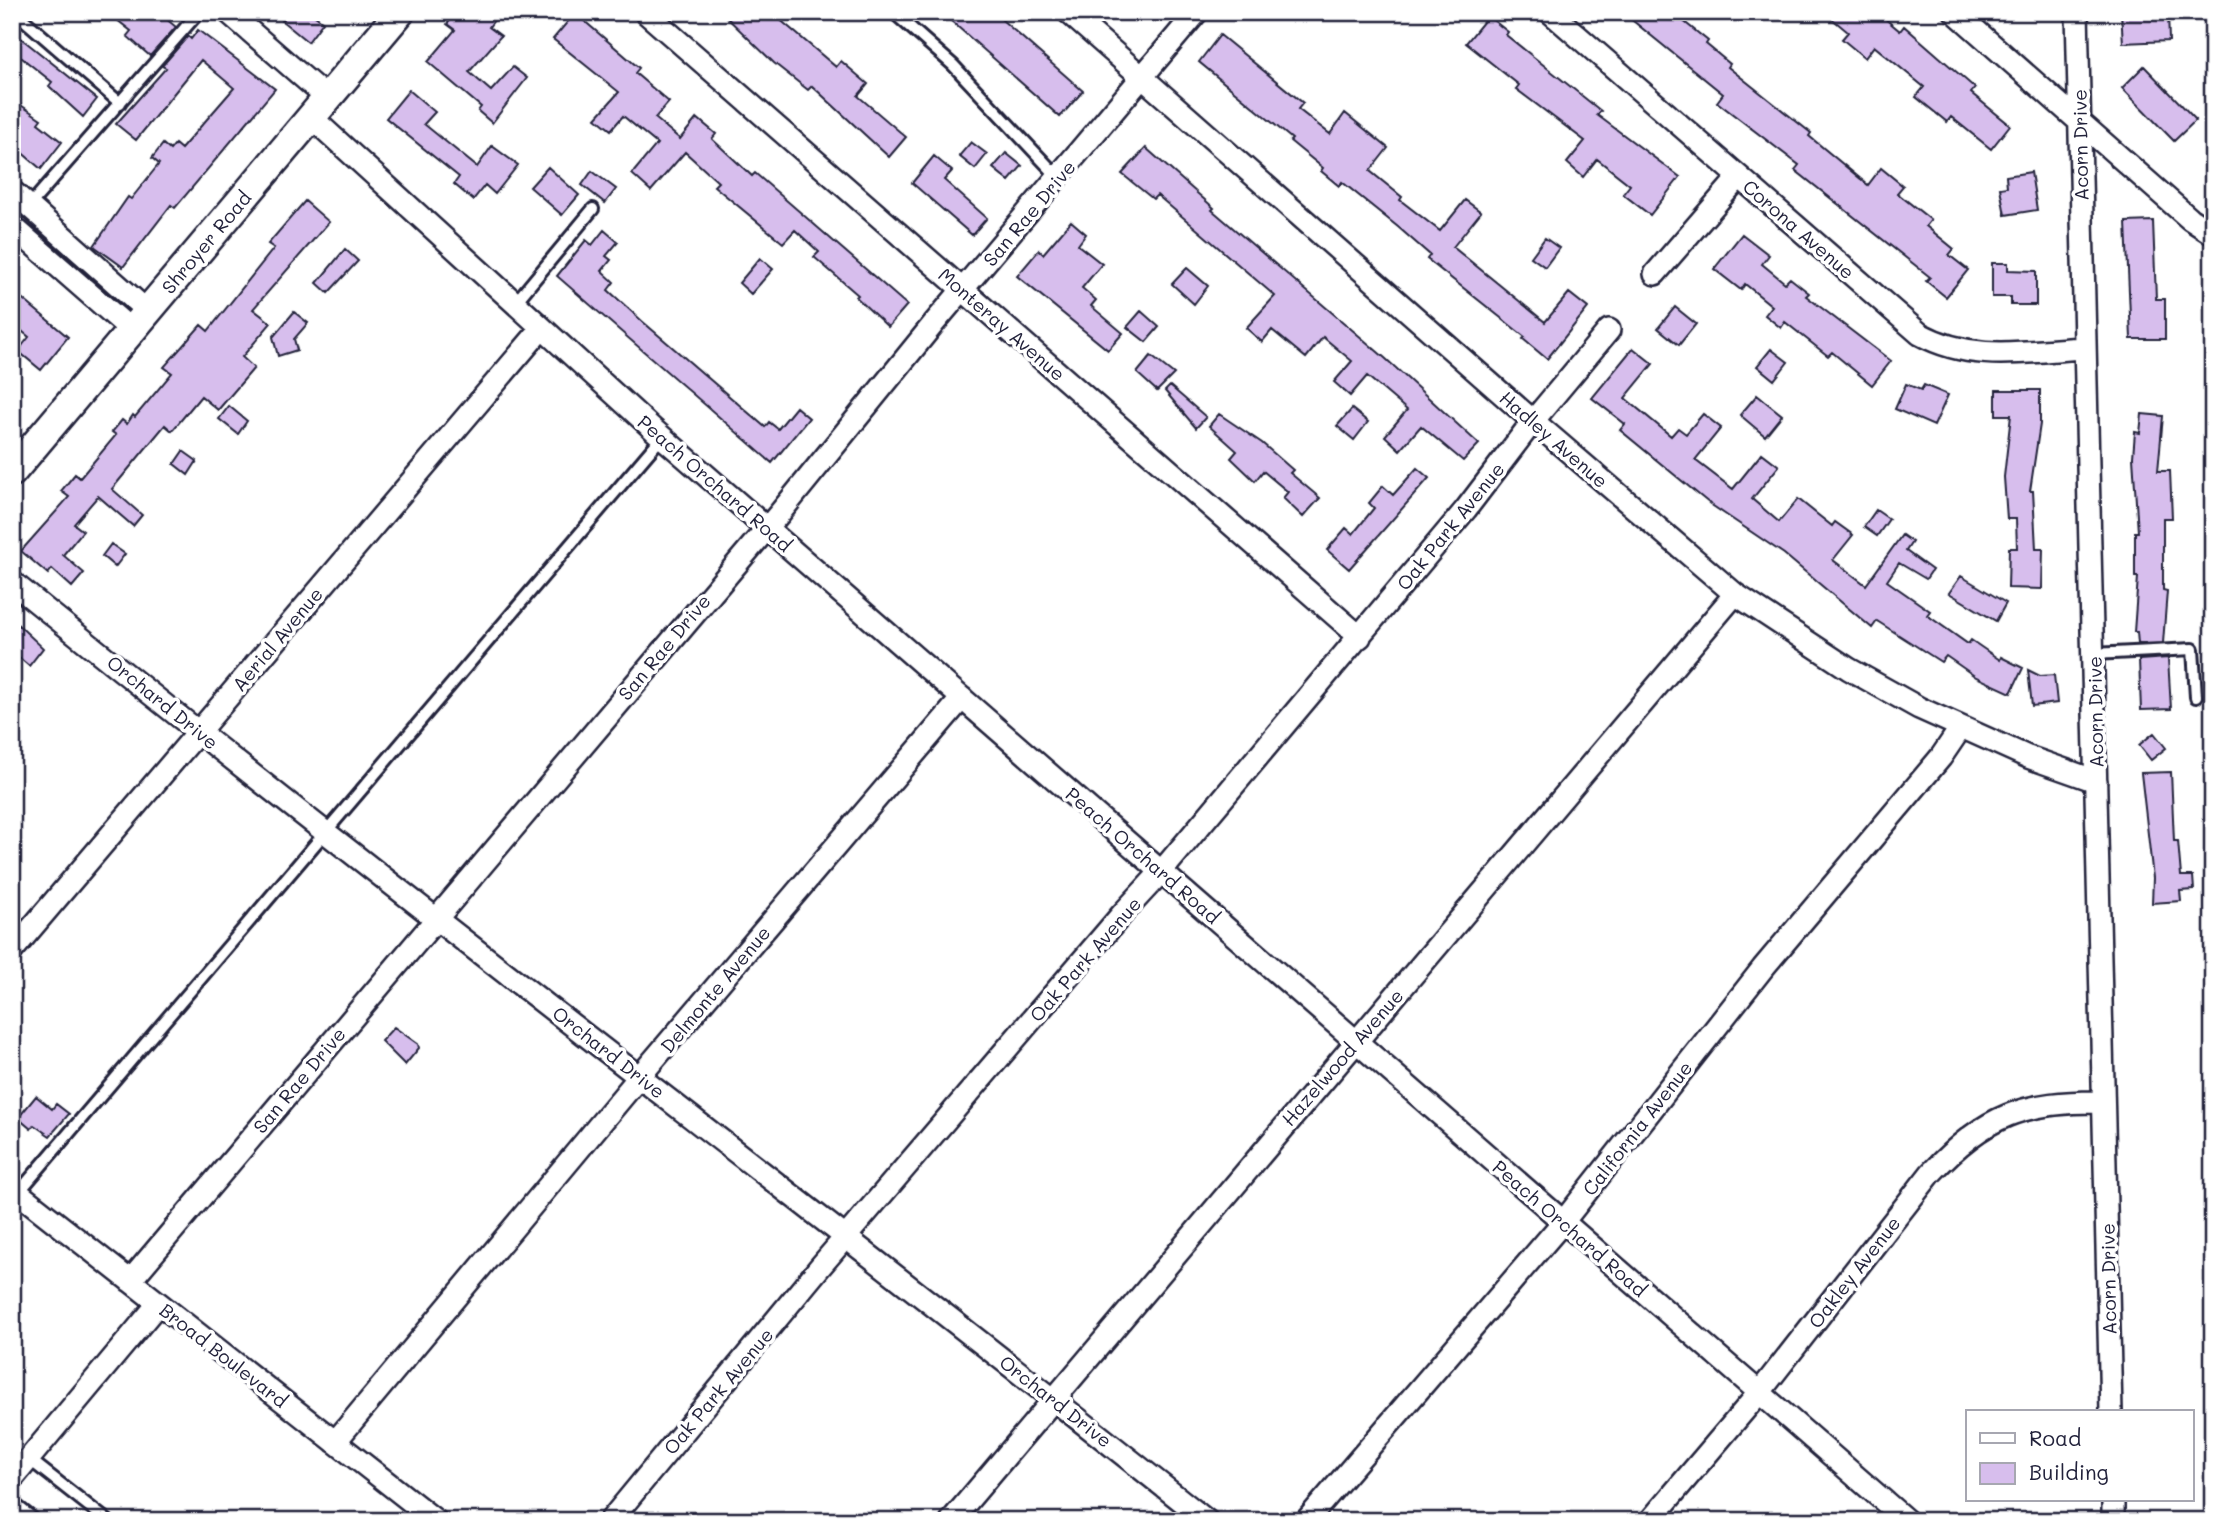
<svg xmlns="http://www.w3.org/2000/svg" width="2225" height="1533" viewBox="0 0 2225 1533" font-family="Mali,sans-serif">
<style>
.building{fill:#d7beed;stroke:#22223b;stroke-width:2}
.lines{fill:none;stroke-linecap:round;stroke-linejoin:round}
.lane-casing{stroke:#22223b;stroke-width:16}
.street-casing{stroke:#22223b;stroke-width:26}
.secondary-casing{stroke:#22223b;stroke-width:33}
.lane{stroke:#fff;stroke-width:10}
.street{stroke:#fff;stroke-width:21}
.secondary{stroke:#fff;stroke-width:28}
.labels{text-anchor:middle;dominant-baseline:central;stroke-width:7;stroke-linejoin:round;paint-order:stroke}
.street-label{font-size:19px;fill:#22223b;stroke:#fff}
</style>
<rect width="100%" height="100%" fill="#fff"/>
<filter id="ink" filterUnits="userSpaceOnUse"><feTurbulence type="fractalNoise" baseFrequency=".0143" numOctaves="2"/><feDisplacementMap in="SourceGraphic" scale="14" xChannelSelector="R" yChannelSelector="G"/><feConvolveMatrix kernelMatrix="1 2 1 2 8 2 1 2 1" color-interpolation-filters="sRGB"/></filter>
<g filter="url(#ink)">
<path class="building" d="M107,12H158L176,27L150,56L127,36L131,31Z
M290,12H310L323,22L308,42L282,21Z
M457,12H500L489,27L501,36L469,72L491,91L513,67L527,78L492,123L478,111L481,107L428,62L455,30L447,24Z
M721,12H771L836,67L841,61L868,84L858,96L906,137L889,157L812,86L808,90L774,63Z
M941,12H993L1083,91L1060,117Z
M1622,12H1672L1708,41L1706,44L1730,64L1728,67L1811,133L1809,136L1868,185L1881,168L1903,186L1897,193L1931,220L1926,226L1954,249L1949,255L1968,270L1946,297L1926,281L1930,277L1795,170L1799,165L1717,102L1723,94Z
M1824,12H1877L1900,31L1904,26L1975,88L1971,93L2010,125L1991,149L1951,117L1947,122L1916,97L1924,87L1874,46L1865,58L1842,39L1848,32Z
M2121,12H2168L2169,41L2123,43Z
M575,13L639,68L635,73L669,102L655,118L680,139L697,118L716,134L712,139L752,176L755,173L907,305L888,327L856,297L858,295L814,257L819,252L795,230L783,243L714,186L718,182L685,152L651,191L632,174L657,144L623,116L611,130L596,118L619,92L553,39Z
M1488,16L1508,32L1506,35L1601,111L1597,115L1680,177L1650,215L1623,194L1630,185L1597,159L1583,177L1567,163L1585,141L1516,89L1519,85L1466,43Z
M198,30L275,89L175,208L171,205L123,267L94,246L128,197L131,199L159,164L152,158L163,144L170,150L175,144L181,149L234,88L201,60L136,140L116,124L166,68L162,66L188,36L191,39Z
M12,31L97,99L83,117L49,86L52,82L12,50Z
M1220,35L1303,103L1298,109L1330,134L1345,113L1388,148L1370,171L1402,197L1400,200L1440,231L1465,200L1481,212L1453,247L1545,322L1569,293L1588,308L1547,359L1523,339L1525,337L1427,259L1430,255L1398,227L1342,182L1339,186L1321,171L1323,168L1290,141L1292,139L1199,62Z
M2144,66L2196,120L2174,141L2122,88Z
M409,90L435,112L424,124L477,167L492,146L518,165L495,194L485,185L473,200L454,184L459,177L386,118Z
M12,99L41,119L38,123L62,142L41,169L12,144Z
M971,142L987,154L975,169L959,156Z
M1146,148L1214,208L1212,210L1385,358L1479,444L1463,461L1421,426L1400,450L1385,436L1407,410L1367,376L1350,396L1334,382L1352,361L1323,337L1306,358L1272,330L1262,342L1246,328L1275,296L1157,195L1153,199L1122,174Z
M1006,153L1022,166L1009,181L993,168Z
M934,156L952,171L944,180L987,218L972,235L912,183Z
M548,167L579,195L562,215L530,187Z
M592,171L616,189L605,203L582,185Z
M2031,172L2037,210L2005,215L2000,188L2007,187L2006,176Z
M305,201L329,222L253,309L271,323L242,357L254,368L218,410L201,396L172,431L165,425L112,489L142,515L133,526L98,496L74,524L83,531L63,555L84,573L72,587L52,569L48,574L21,551L69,497L61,491L75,474L80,478L116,435L112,432L122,420L127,424L133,415L135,417L172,373L164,367L201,325L208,331L274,248L268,244Z
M1071,221L1086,234L1078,245L1102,264L1082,288L1096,300L1091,306L1123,333L1108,350L1017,276L1039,250L1043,254Z
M2153,221L2156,299H2165V339H2131L2126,222Z
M604,230L618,242L606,256L611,260L602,271L614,282L608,290L642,321L765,427L769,422L778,429L796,407L809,418L772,463L557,276L586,240L592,245Z
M1742,234L1769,255L1762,264L1785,283L1790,278L1809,293L1806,296L1891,361L1872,385L1832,352L1828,356L1785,322L1781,328L1765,315L1772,306L1745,284L1741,290L1714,269Z
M1545,238L1559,248L1545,267L1531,257Z
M345,249L358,261L328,293L317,283Z
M760,258L773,269L751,294L739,283Z
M1992,263H2008V270L2036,271V305H2011V297H1992Z
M1187,268L1208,286L1194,304L1172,284Z
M12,290L68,337L41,370L18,351L29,337L12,323Z
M1675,307L1696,324L1679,345L1658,328Z
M1141,311L1159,327L1146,342L1127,327Z
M294,312L308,323L294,339L297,350L278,356L273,337Z
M1633,348L1653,364L1625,398L1671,436L1678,428L1686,434L1703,414L1721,428L1695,460L1733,489L1762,453L1779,466L1752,499L1779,522L1798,499L1832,526L1835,522L1853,535L1833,560L1866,585L1902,535L1912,542L1906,551L1932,570L1926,579L1899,563L1887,581L1930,611L1927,615L1968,644L1971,640L2000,660L2001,657L2023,668L2011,693L1976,677L1946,656L1941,662L1877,621L1872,628L1784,554L1710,504L1620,430L1625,424L1592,398Z
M1771,349L1788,362L1774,380L1757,366Z
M1151,356L1174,374L1157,391L1137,373Z
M1906,384L1921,390L1924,385L1948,395L1934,426L1895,409Z
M1170,386L1206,417L1196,428L1165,391Z
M1996,390H2040V424L2030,491H2033L2036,549H2043L2042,589L2008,588L2009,548H2017L2016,519H2007L2004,477L2011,415H1996Z
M1757,395L1782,415L1765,436L1740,415Z
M229,406L247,421L238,434L219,419Z
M1352,409L1368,422L1354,440L1337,426Z
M1219,414L1262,443L1293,470L1290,473L1320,498L1303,517L1283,498L1288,492L1263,471L1255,481L1231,458L1237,451L1209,426Z
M2142,414L2163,416L2158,471H2170L2172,518H2163V590L2167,591L2163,643L2138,644L2137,632H2134L2138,577H2135V532H2138L2133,457L2135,432L2140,433Z
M183,451L197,461L188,475L174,464Z
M1417,468L1429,478L1349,569L1327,550L1346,528L1353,534L1374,508L1369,503L1383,486L1393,495Z
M1876,510L1889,519L1877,536L1864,527Z
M111,544L125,554L115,567L102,556Z
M1961,576L2006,603L1996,621L1949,593Z
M12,619L43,648L29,666L16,655L12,660Z
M2168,658L2171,709L2141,710L2139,660Z
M2028,670L2040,676L2054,675L2057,703L2032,706Z
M2154,733L2166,748L2151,760L2139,745Z
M2171,772L2174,841H2178L2181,876H2193L2194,890L2180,891L2181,901L2152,903L2153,878L2141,773Z
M394,1027L418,1044L419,1048L405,1065L381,1041Z
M36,1096L52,1109L56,1104L69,1114L50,1136L34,1125L31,1129L18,1118Z"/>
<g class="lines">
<defs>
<path id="lane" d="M15,12L120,103
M893,12L953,65L1059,178
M29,206L199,12
M515,303L593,209
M2093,654L2193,649L2196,697
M18,1193L662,437
M29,1459L108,1521
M12,1502L36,1521"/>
<path id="street" d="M228,12L327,98
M645,12L1360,637
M1068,12L1533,421L1735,594L1849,669L1919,708L2028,757L2096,781
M1550,12L1920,334C1973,363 2027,351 2085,348
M1955,12L2190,219L2213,234
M2077,12L2111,1412
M311,117L654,430L1907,1521
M12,191L147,311
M12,226L131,330
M1655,274L1739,177
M12,582C405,902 811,1205 1207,1521
M12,951L542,328
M12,1188L436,1521
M130,1281L779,514L935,322L1197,12
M335,1442L640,1076L962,698
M12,1479L158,1304
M2113,1500V1521
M610,1521L819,1268L1123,913L1161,872L1466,509L1533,421L1609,330
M951,1521L1735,594
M1306,1521L1563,1222L1763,968L1941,757L1960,729
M1650,1521L1759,1393L1931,1173C1985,1115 2024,1101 2103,1102"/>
<path id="secondary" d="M12,472L400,12"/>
</defs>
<use href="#lane" class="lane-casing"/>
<use href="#street" class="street-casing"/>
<use href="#secondary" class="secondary-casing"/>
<use href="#lane" class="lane"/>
<use href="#street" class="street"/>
<use href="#secondary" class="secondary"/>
</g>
</g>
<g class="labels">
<g class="street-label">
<text transform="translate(2080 145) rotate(-91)">Acorn Drive</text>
<text transform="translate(1029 213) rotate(-50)">San Rae Drive</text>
<text transform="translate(1799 229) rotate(41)">Corona Avenue</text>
<text transform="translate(206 242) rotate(-50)">Shroyer Road</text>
<text transform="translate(1002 324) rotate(41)">Monteray Avenue</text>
<text transform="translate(1554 439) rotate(41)">Hadley Avenue</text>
<text transform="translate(715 483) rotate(41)">Peach Orchard Road</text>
<text transform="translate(1450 526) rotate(-51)">Oak Park Avenue</text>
<text transform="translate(277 639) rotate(-50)">Aerial Avenue</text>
<text transform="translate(664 647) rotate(-50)">San Rae Drive</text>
<text transform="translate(163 702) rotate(39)">Orchard Drive</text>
<text transform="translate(2095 712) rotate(-91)">Acorn Drive</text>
<text transform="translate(1143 855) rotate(41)">Peach Orchard Road</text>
<text transform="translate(1085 959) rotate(-49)">Oak Park Avenue</text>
<text transform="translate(715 989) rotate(-50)">Delmonte Avenue</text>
<text transform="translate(609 1052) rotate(38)">Orchard Drive</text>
<text transform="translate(1342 1057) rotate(-49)">Hazelwood Avenue</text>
<text transform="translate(299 1080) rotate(-50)">San Rae Drive</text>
<text transform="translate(1637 1128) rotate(-52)">California Avenue</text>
<text transform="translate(1570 1228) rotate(41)">Peach Orchard Road</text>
<text transform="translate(1854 1272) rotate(-52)">Oakley Avenue</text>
<text transform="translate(2108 1279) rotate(-91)">Acorn Drive</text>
<text transform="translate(224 1355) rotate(38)">Broad Boulevard</text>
<text transform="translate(718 1391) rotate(-50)">Oak Park Avenue</text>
<text transform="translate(1056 1401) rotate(38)">Orchard Drive</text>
</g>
</g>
<rect width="2225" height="1533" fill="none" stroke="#fff" stroke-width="42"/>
<rect x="21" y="21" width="2183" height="1491" fill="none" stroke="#22223b" stroke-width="2.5" filter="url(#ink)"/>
<rect x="1966" y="1410" width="228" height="91" fill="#ffffff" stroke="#a7a7b1" stroke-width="2"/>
<rect x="1980" y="1433" width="35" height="10" fill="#ffffff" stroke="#a7a7b1" stroke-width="2"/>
<text x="2029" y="1446" font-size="21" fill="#22223b">Road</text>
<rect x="1980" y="1463" width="35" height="21" fill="#d7beed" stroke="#a7a7b1" stroke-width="2"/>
<text x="2029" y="1480" font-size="21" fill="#22223b">Building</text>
</svg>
